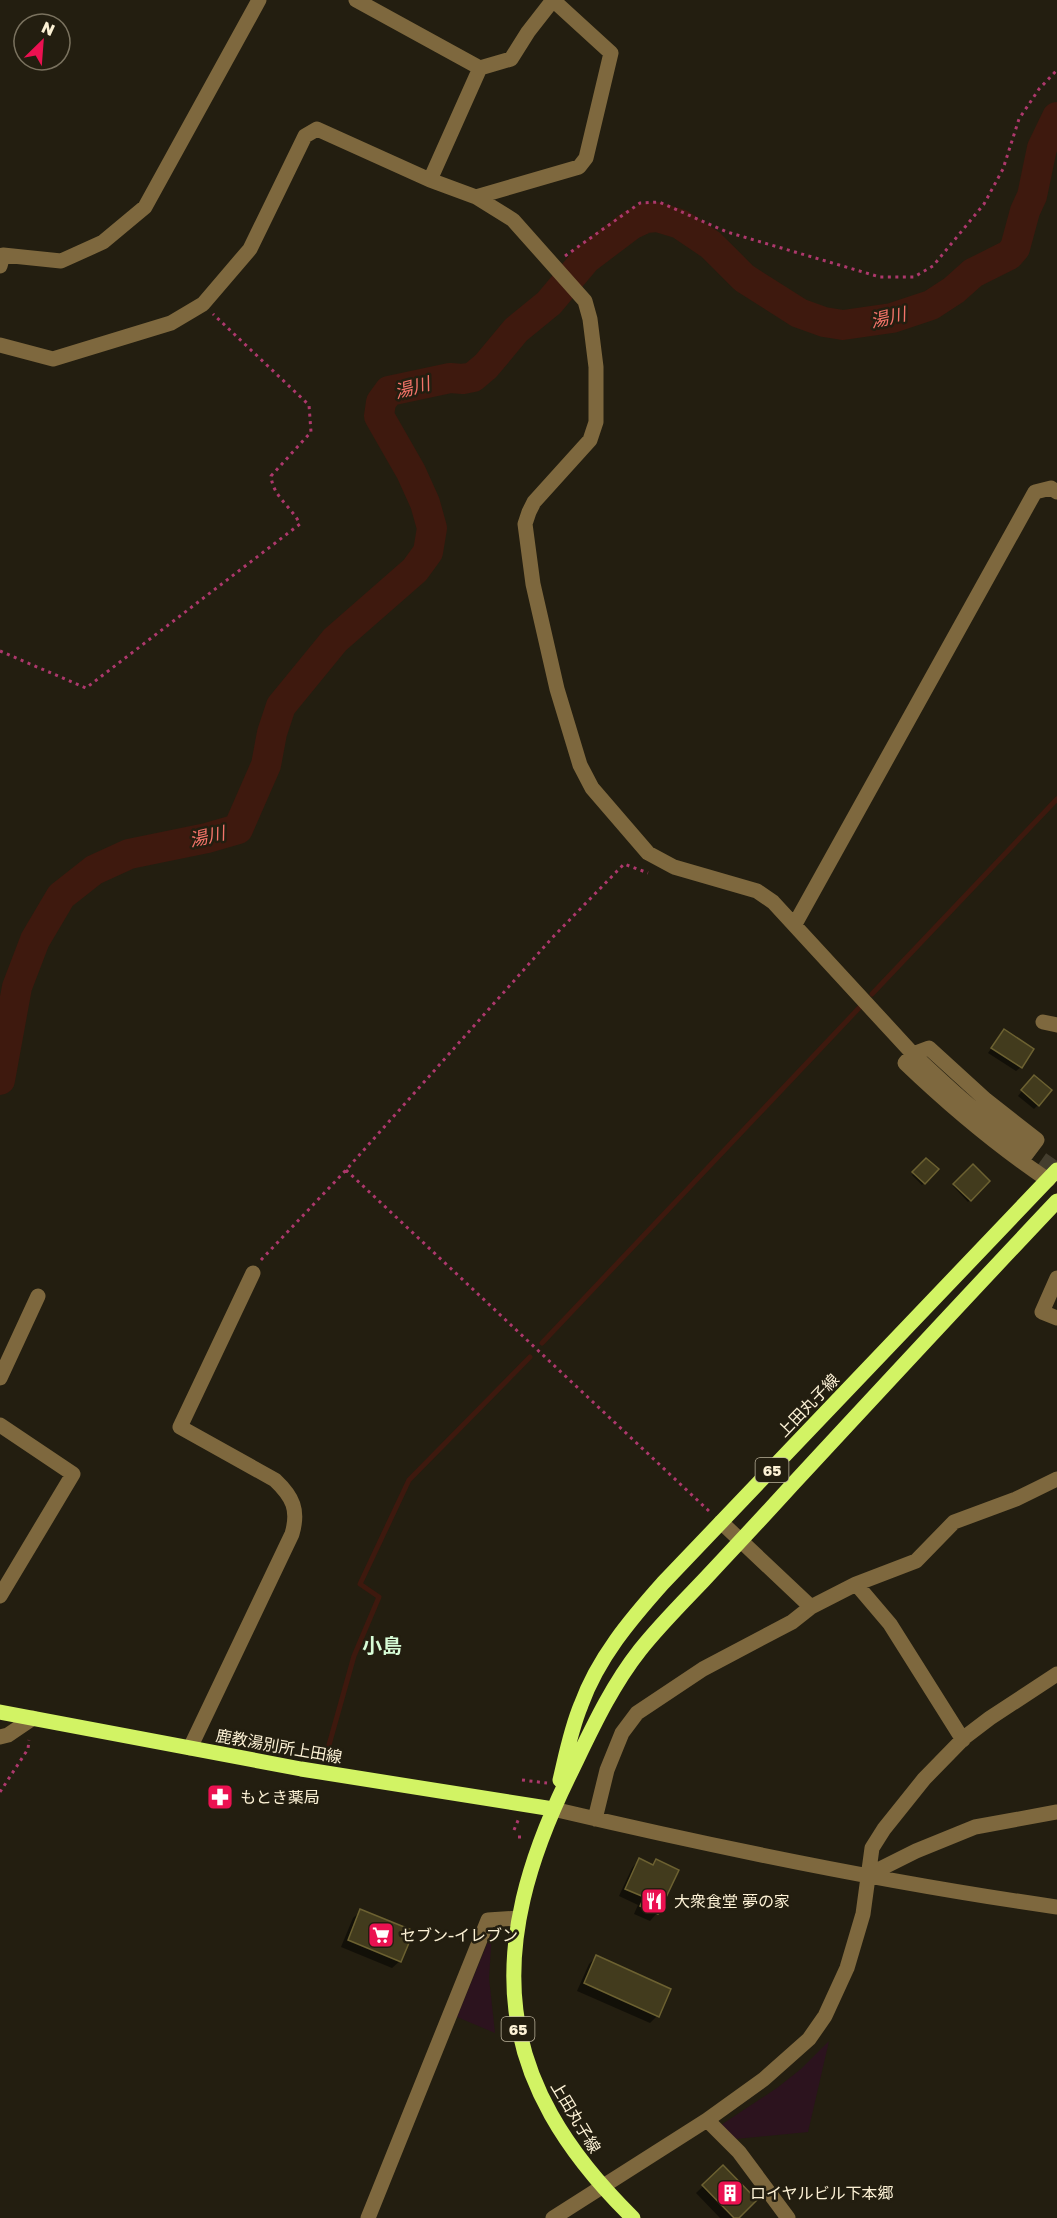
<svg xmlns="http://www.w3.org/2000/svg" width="1057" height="2218" viewBox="0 0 1057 2218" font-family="'Golos Text','Noto Sans JP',sans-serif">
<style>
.green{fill:#2c131e}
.shadow{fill:#0007}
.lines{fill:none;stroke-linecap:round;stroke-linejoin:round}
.stream{stroke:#3e190e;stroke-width:5}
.river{stroke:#3e190e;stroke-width:30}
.building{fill:#423b1d;stroke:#6c6131;stroke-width:1.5}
.minor-tunnel{stroke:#443e2e;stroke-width:15;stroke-dasharray:15 8;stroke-linecap:butt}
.path{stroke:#ad386c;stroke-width:3;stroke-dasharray:3 4.5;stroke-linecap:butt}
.minor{stroke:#7e683e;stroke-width:15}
.major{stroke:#d2f364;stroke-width:15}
.labels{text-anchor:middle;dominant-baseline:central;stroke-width:5;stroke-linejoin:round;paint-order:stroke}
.shield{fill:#231e10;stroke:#bbb29a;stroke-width:1.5}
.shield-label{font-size:15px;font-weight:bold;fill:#fcf1d5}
.street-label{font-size:16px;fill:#fcf1d5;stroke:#231e10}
.poi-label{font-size:16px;fill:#fcf1d5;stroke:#231e10;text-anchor:start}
.water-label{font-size:18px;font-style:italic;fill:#f4746a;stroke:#231e10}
.quarter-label{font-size:20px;font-weight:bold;fill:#d7fcd6;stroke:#231e10}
</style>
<rect width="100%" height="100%" fill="#231e10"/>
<path class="green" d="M492,1932L489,1978L495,2033L457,2017Z
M829,2041L808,2132L735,2139L721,2125L777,2088L801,2069Z"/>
<path class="shadow" d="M1004,1031L1021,1067L1016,1071L988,1053Z
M1030,1081L1038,1105L1034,1109L1018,1096Z
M926,1160L937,1169L922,1185L912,1175Z
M973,1166L988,1181L968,1202L953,1186Z
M639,1860L651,1866L656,1861L657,1913L650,1921L634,1914L638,1905L619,1896L632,1868Z
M361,1911L400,1961L392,1968L341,1947L353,1918Z
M596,1957L657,2016L650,2023L577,1991L589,1964Z
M723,2167L737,2218H720L696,2193Z"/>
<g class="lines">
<path class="stream" d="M872,994L1057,799
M542,1343L859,1008
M327,1752L354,1656L379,1597L360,1584L409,1480L530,1357"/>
<path class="river" d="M0,1080L17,987L35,940L61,896L94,870L129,854L207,838L238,829L266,765L272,733L281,706L335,640L415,570L428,552L432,528L425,503L411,472L379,416L381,402L389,391L450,378L463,379L473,377L486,366L516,330L549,303L586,259L631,225L646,218L657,217L680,224L711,245L744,278L799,313L824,322L843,325L892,318L931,305L954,290L973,273L1009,255L1015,248L1025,211L1032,196L1042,148L1057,117"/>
</g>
<path class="building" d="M1004,1029L1034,1049L1022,1068L991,1048Z
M1034,1075L1052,1090L1039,1106L1021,1090Z
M926,1158L939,1169L925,1184L912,1172Z
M973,1164L990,1181L971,1201L953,1184Z
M639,1858L653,1865L656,1859L679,1870L658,1914L640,1906L644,1897L625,1889Z
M360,1909L414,1931L401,1962L348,1940Z
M596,1955L671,1989L659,2017L584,1983Z
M723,2165L757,2200L739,2218H734L702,2185Z"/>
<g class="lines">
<path class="minor-tunnel" d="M1023,1146L1057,1170"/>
<path class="path" d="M565,256L640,203L659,202L727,232L880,277H914L933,266L984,204L1003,169L1019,119L1039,89L1057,70
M0,651L86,688L300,524C291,506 273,497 271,476L311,432L309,405L213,314
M346,1170L710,1512
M261,1260L346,1170L552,938L624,864L648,873
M522,1780L547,1783
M0,1792L28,1749L29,1740
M514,1830L519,1818
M518,1837H525"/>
<path class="minor" d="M356,0L480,68
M430,180L480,68L511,59L528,32L553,0
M476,197L579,167L586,158L611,53L553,0
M0,266L3,255L61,261L103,242L145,207L259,0
M0,345L53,359L171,323L203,304L250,249L305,136L317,129L430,180L476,197L513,220L585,301L590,319L596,367V422L590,440L534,502L529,512L525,524L533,584L557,689L580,765L592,788L648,853L674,867L757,891L773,902L913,1054L905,1063C950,1106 996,1145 1048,1180
M795,924L1035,492L1051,488L1057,492
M1043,1022L1057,1025
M1021,1161L1037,1140L986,1100L929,1048L913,1054C948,1087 982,1119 1023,1146
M1057,1278L1042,1312L1057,1318
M0,1378L38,1296
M0,1425L73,1474L0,1596
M721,1522L811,1607
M856,1584L890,1624L963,1740
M0,1737L8,1735L33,1718
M190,1748L292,1534C299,1510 293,1497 275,1480L180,1427L253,1273
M553,1809C719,1848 888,1883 1057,1907
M595,1819L607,1770L622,1733L637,1713L703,1669L792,1622L811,1607L856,1584L916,1561L954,1522L1016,1499L1057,1479
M868,1875L916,1851L975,1827L1057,1812
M707,2120L739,2152L788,2218
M368,2218L488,1920L519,1918
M553,2218L707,2120L764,2079L809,2039L825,2016L847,1968L863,1914L872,1848L884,1829L924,1779L965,1737L990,1718L1057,1674"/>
<path class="major" d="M0,1712L301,1769L553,1809
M560,1780C566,1755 571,1729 581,1705C598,1658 630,1620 663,1583L1057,1170
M633,2218C491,2079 484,1950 569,1776C590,1733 610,1688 640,1650C659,1626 681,1604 703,1581C733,1549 763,1517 792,1485C880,1390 968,1295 1057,1201"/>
</g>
<defs>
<symbol id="pharmacy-square" viewBox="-11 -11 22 22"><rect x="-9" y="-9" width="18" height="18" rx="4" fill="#eb1151" stroke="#231e10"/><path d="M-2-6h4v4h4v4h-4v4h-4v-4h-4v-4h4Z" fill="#fff"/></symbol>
<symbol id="restaurant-square" viewBox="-11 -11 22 22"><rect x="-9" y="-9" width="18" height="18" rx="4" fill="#eb1151" stroke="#231e10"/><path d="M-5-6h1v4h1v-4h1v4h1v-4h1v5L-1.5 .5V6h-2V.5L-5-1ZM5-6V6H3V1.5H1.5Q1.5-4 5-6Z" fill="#fff"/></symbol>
<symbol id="supermarket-square" viewBox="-11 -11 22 22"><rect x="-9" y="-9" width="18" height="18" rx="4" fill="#eb1151" stroke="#231e10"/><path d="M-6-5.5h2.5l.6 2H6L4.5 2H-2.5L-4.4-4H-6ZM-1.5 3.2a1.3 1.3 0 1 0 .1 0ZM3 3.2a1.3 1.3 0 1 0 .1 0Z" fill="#fff"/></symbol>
<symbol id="building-square" viewBox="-11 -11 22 22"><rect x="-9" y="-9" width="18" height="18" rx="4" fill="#eb1151" stroke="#231e10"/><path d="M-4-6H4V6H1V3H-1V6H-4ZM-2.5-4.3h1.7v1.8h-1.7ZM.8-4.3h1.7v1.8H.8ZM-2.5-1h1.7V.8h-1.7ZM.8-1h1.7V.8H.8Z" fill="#fff"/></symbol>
</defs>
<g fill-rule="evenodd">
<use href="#pharmacy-square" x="205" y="1782" width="30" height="30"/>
<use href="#restaurant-square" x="639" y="1886" width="30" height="30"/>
<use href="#supermarket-square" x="366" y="1920" width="30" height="30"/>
<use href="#building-square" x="715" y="2178" width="30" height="30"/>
</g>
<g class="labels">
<g class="shield">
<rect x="755.5" y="1458" width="33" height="24" rx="4.5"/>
<rect x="501.5" y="2017" width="33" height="24" rx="4.5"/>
</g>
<g class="shield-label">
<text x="772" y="1470">65</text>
<text x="518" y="2029">65</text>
</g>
<g class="street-label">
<text transform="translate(808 1405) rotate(-46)">上田丸子線</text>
<text transform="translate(279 1746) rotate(10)">鹿教湯別所上田線</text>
<text transform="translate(576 2117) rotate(59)">上田丸子線</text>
</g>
<g class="poi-label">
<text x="240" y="1797">もとき薬局</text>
<text x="674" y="1901">大衆食堂 夢の家</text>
<text x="400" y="1935">セブン-イレブン</text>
<text x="750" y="2193">ロイヤルビル下本郷</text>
</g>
<g class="water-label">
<text transform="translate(888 317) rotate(-13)">湯川</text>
<text transform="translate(412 387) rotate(-15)">湯川</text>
<text transform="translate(207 836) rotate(-13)">湯川</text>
</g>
<g class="quarter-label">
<text x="382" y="1645">小島</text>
</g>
</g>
<g transform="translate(42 42) rotate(25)"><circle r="28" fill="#231e10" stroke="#7a725f" stroke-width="1.5"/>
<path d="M0-4.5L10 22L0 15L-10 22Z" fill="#eb1151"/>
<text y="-9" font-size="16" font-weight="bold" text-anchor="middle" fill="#fcf1d5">N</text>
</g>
</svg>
